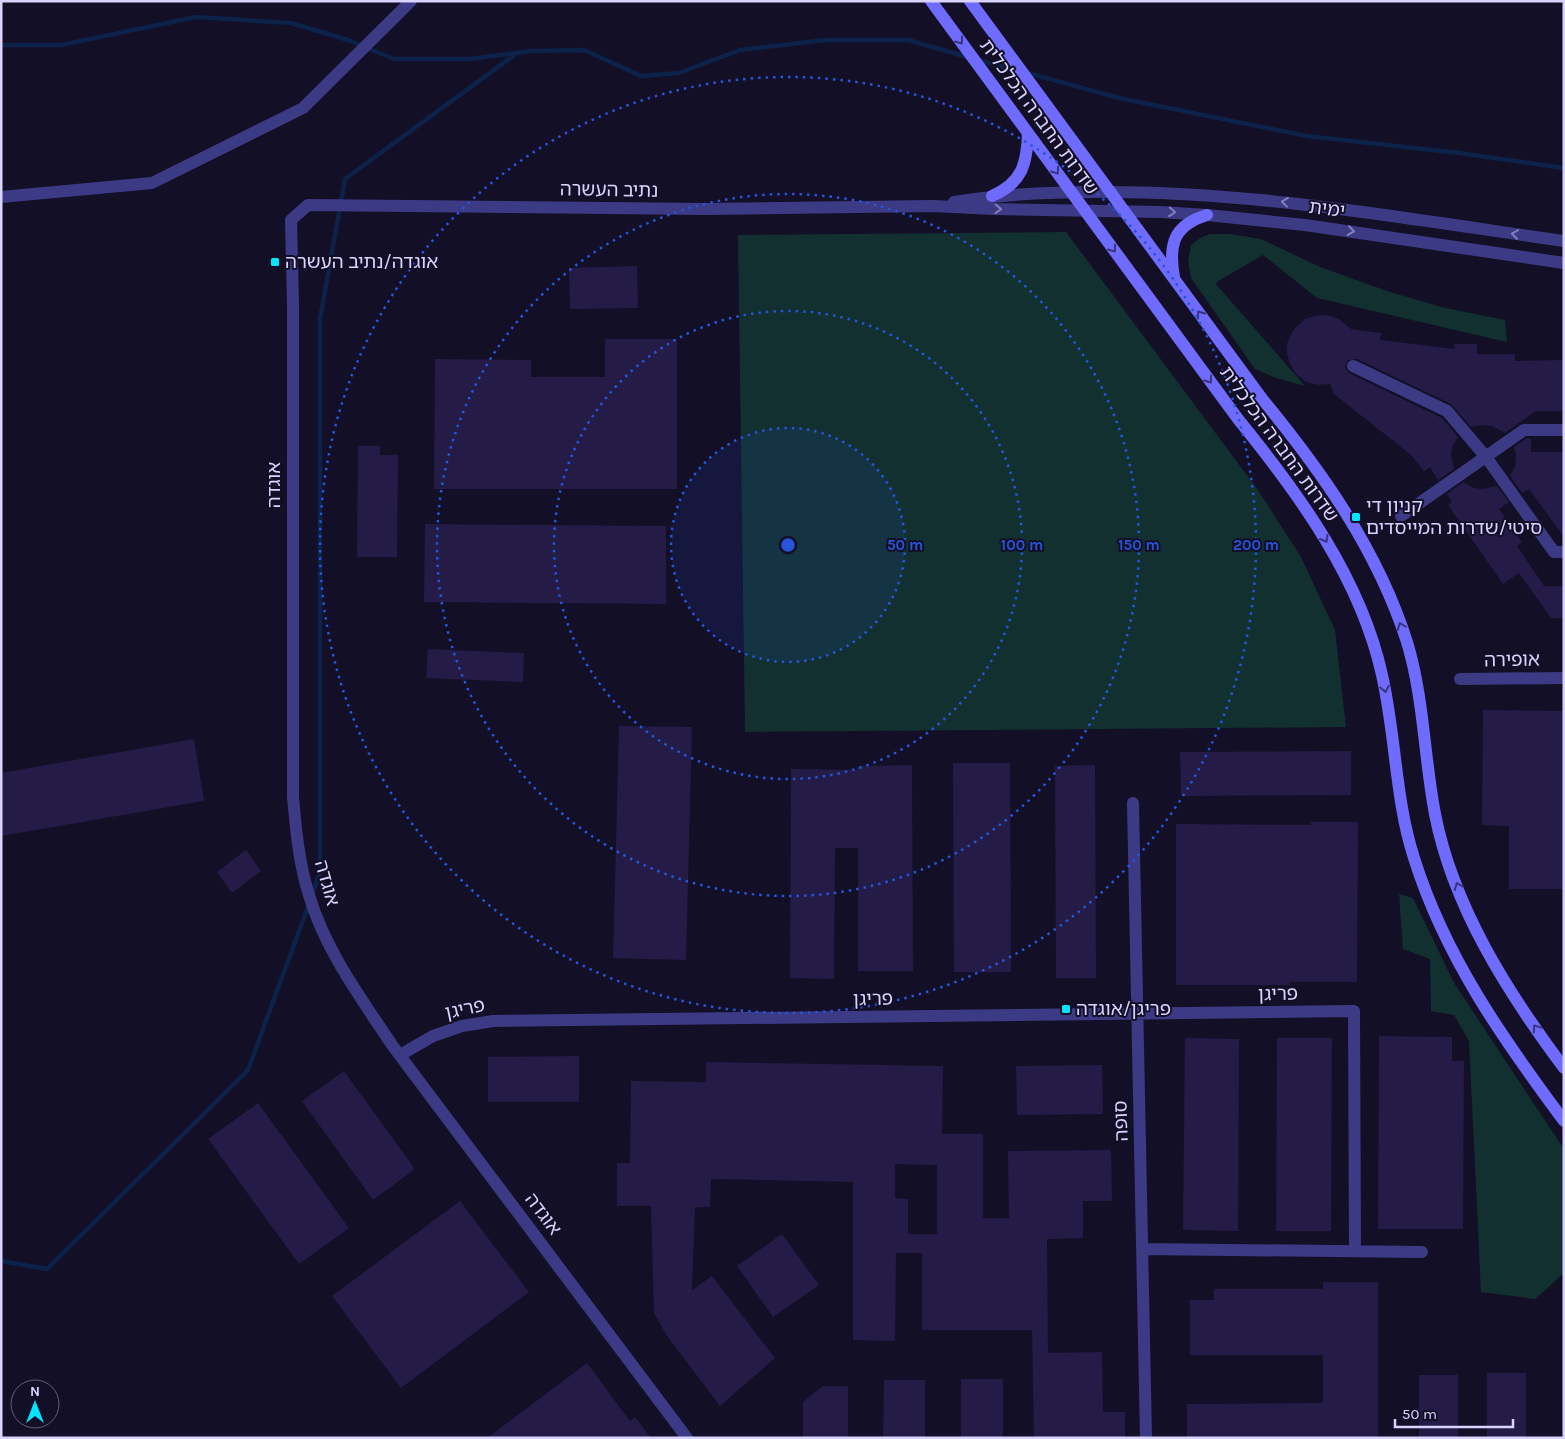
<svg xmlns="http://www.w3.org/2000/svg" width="1565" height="1439" viewBox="0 0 1565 1439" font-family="Karla,'Noto Sans Hebrew',sans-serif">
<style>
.green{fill:#12302f}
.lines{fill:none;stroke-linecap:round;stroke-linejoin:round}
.stream{stroke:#0c2248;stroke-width:4.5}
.building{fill:#241b47;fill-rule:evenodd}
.pedestrian{stroke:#3d3a85;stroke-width:12}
.minor{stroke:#3d3a85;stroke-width:12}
.secondary{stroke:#6f6bff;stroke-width:12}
.oneway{stroke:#38347d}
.oneway2{stroke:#837fbc}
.ring{fill:none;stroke:#2655da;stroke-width:2.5;stroke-dasharray:2.5 5}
.poi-dot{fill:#00e5ff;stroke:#130f26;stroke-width:2}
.labels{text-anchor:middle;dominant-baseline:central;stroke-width:4;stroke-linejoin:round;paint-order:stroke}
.street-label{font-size:19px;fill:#d9d4ff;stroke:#130f26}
.poi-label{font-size:19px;fill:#d9d4ff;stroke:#130f26;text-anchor:start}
.centre{fill:#2655da;stroke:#130f26;stroke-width:2.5}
.ring-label{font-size:15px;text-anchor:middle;font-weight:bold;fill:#2655da;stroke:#130f26;stroke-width:4;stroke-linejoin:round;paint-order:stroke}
</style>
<rect width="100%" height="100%" fill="#130f26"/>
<path class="green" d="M1066,232L1258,490L1301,557L1335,630L1346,727L745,732L738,235Z
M1210,234H1230L1261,239L1320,267L1390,292L1445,308L1505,320L1507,342L1317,298L1263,255L1215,283L1305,386L1276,378L1255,369L1191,278L1188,260L1191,245L1200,238Z
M1399,894L1413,898L1454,983L1564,1149V1273L1535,1299L1481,1292L1469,1041L1454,1015L1431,1011L1430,959L1403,949Z"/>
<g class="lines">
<path class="stream" d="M1,45H61L196,17L291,23L348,40L394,59H470L531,51L584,50L641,76L679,73L740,50L825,40H908L967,57
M977,60L1018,71
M1028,73L1119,98L1307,136L1459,153L1564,168
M312,895L320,872V319L345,179L517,53
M1,1261L47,1269L248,1070L309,904"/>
</g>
<path class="building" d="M637,266L638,308L570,309L569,268Z
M1327,315L1339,319L1351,329L1381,333L1380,340L1455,349L1454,344H1477V354H1515V361L1564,360V411H1536L1505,433L1492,426L1482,425L1471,427L1451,404L1357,359L1348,360L1345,367L1349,373L1442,418L1458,437L1453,445L1451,454L1454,469L1438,480L1430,467L1424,471L1411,455L1334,394L1330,384L1318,385L1306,382L1296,374L1290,364L1287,354V344L1291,334L1297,326L1305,319L1315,316Z
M605,339H677V489H434L435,359L531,360V377H605Z
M1527,438L1531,439V452H1564V537L1529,489L1522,493L1510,476L1515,466L1516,456L1514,447Z
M358,446H380V455H398L397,557H357Z
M1463,482L1474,488L1483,489L1497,486L1509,502L1499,509L1522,542L1517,546L1544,586H1564V618H1551L1519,573L1503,584L1448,505L1452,502L1447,494Z
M425,524L666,526V604L424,602Z
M428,649L524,653L523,682L426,678Z
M1483,710L1564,711V889H1509V826L1482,825Z
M619,726L692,727L686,960L613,958Z
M194,739L204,801L1,836V773Z
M1351,751V795L1181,796L1180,752Z
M953,763H1010L1011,972H954Z
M912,765L913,971H858V848H835L834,979L790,978L791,769L857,770V766Z
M1095,765L1096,978H1056L1055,766Z
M1311,822H1358L1357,982H1290V985H1176V824L1311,825Z
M246,850L261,871L232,893L217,872Z
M1379,1036L1452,1037V1061H1464L1463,1229H1378Z
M1185,1038L1239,1039L1238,1231L1183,1230Z
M1277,1038H1332L1331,1231H1276Z
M579,1056V1102H488V1057Z
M706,1062L943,1066L942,1134H983V1218H1009L1008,1151L1111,1150L1112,1201H1083V1238L1047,1239L1048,1353L1102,1352L1103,1412H1125V1438H1034L1032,1330H922V1253H896L895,1341L853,1340V1182L711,1179L710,1207H695L692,1290L712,1276L775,1358L720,1406L667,1336L654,1313L651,1206H617V1163H630L631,1081L706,1082ZM895,1164L937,1165V1234H908V1199L895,1198Z
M1102,1065L1103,1114L1017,1115L1016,1066Z
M344,1071L415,1169L373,1200L302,1101Z
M258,1103L349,1228L299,1264L208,1139Z
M460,1201L529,1292L401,1388L332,1296Z
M782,1234L819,1285L773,1317L737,1266Z
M1323,1282H1378V1438H1187V1404L1323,1403V1355H1190V1300H1214V1289H1323Z
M587,1363L630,1421L635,1417L651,1438H487Z
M1487,1373H1526V1438H1487Z
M1419,1375H1458V1438H1419Z
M961,1379H1003V1438H961Z
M884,1380H925V1438H883Z
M823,1386H848V1438H803V1402Z"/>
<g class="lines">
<path class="pedestrian" d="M1353,366L1447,411L1486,457L1554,552H1564
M1401,516L1524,430H1564"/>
<path class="minor" d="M1,197L152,183L303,108L411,1
M954,202C1002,194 1049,192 1098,192C1254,191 1409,219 1564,241
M1460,679L1564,678
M1133,803L1146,1438
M400,1055L433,1036L462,1026L493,1021L1354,1011L1355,1251
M1144,1249L1422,1252
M687,1438L392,1045C361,998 325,950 309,895C299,864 296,830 293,797V304L291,220L308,205L705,209L932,206L995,209L1160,212L1207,215L1305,225L1564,263"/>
<path class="secondary" d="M931,1L1238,419C1299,494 1361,579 1382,675C1396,736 1395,799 1414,858C1445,957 1503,1039 1564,1121
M970,1L1263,400C1323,473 1378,551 1407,642C1424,698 1424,757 1435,814C1453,907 1508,993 1564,1068
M992,196C1022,183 1027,164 1028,133
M1174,277C1168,244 1174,225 1207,215"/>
</g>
<defs><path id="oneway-chevron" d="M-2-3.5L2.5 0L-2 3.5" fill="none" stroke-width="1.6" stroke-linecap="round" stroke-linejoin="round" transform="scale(1.25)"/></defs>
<g class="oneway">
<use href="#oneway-chevron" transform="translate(960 41) rotate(54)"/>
<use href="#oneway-chevron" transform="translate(1056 171) rotate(54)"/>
<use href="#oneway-chevron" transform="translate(1113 249) rotate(54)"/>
<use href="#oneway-chevron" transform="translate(1200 314) rotate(-126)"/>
<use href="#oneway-chevron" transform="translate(1209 380) rotate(54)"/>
<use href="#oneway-chevron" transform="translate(1325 539) rotate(60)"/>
<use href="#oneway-chevron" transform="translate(1401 626) rotate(-111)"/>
<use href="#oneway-chevron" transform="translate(1385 689) rotate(79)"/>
<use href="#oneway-chevron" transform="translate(1458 886) rotate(-111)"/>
<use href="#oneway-chevron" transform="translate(1536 1028) rotate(-124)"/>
</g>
<g class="oneway2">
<use href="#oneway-chevron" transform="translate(1285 202) rotate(-174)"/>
<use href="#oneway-chevron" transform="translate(998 209) rotate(2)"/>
<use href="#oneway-chevron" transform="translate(1172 212) rotate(4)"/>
<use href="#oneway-chevron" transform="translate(1351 231) rotate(8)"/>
<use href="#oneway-chevron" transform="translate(1515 234) rotate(-172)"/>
</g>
<circle cx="788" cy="545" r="117" fill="#2655da" fill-opacity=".12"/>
<g class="ring">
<circle cx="788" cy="545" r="117"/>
<circle cx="788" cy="545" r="234"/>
<circle cx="788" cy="545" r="351"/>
<circle cx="788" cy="545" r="468"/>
</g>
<g class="poi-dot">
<rect x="270" y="257" width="10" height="10" rx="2.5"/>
<rect x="1351" y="512" width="10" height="10" rx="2.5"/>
<rect x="1061" y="1004" width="10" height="10" rx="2.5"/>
</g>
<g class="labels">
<g class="street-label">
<text transform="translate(1039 117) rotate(54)">שדרות החברה הכלכלית</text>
<text transform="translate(609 190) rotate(1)">נתיב העשרה</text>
<text transform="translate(1327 209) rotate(7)">ימית</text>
<text transform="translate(1279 444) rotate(54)">שדרות החברה הכלכלית</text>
<text transform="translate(274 485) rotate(-90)">אוגדה</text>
<text transform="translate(1512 660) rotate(-1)">אופירה</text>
<text transform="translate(327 883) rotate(74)">אוגדה</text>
<text transform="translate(1278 994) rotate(-1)">פריגן</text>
<text transform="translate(873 999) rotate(-1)">פריגן</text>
<text transform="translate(465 1009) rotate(-12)">פריגן</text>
<text transform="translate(1121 1121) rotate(-92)">סופה</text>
<text transform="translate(543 1214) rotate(53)">אוגדה</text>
</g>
<g class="poi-label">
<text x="285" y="262">אוגדה/נתיב העשרה</text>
<text x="1366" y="506">קניון די<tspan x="1366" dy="22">סיטי/שדרות המייסדים</tspan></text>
<text x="1076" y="1009">פריגן/אוגדה</text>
</g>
</g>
<circle cx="788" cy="545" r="8" class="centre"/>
<g class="ring-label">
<text x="905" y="550">50 m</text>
<text x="1022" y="550">100 m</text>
<text x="1139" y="550">150 m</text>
<text x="1256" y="550">200 m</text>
</g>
<rect width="1565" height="1439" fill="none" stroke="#d9d4ff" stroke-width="5"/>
<g transform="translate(35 1404)"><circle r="24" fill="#130f26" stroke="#625e7d"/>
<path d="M0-4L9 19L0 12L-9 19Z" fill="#00e5ff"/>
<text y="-8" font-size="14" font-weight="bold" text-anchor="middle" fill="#d9d4ff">N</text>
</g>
<path d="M1395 1419v8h118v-8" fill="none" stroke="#d9d4ff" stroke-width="2.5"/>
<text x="1402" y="1419" font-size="15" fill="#d9d4ff" stroke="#130f26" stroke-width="4" paint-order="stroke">50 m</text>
</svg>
